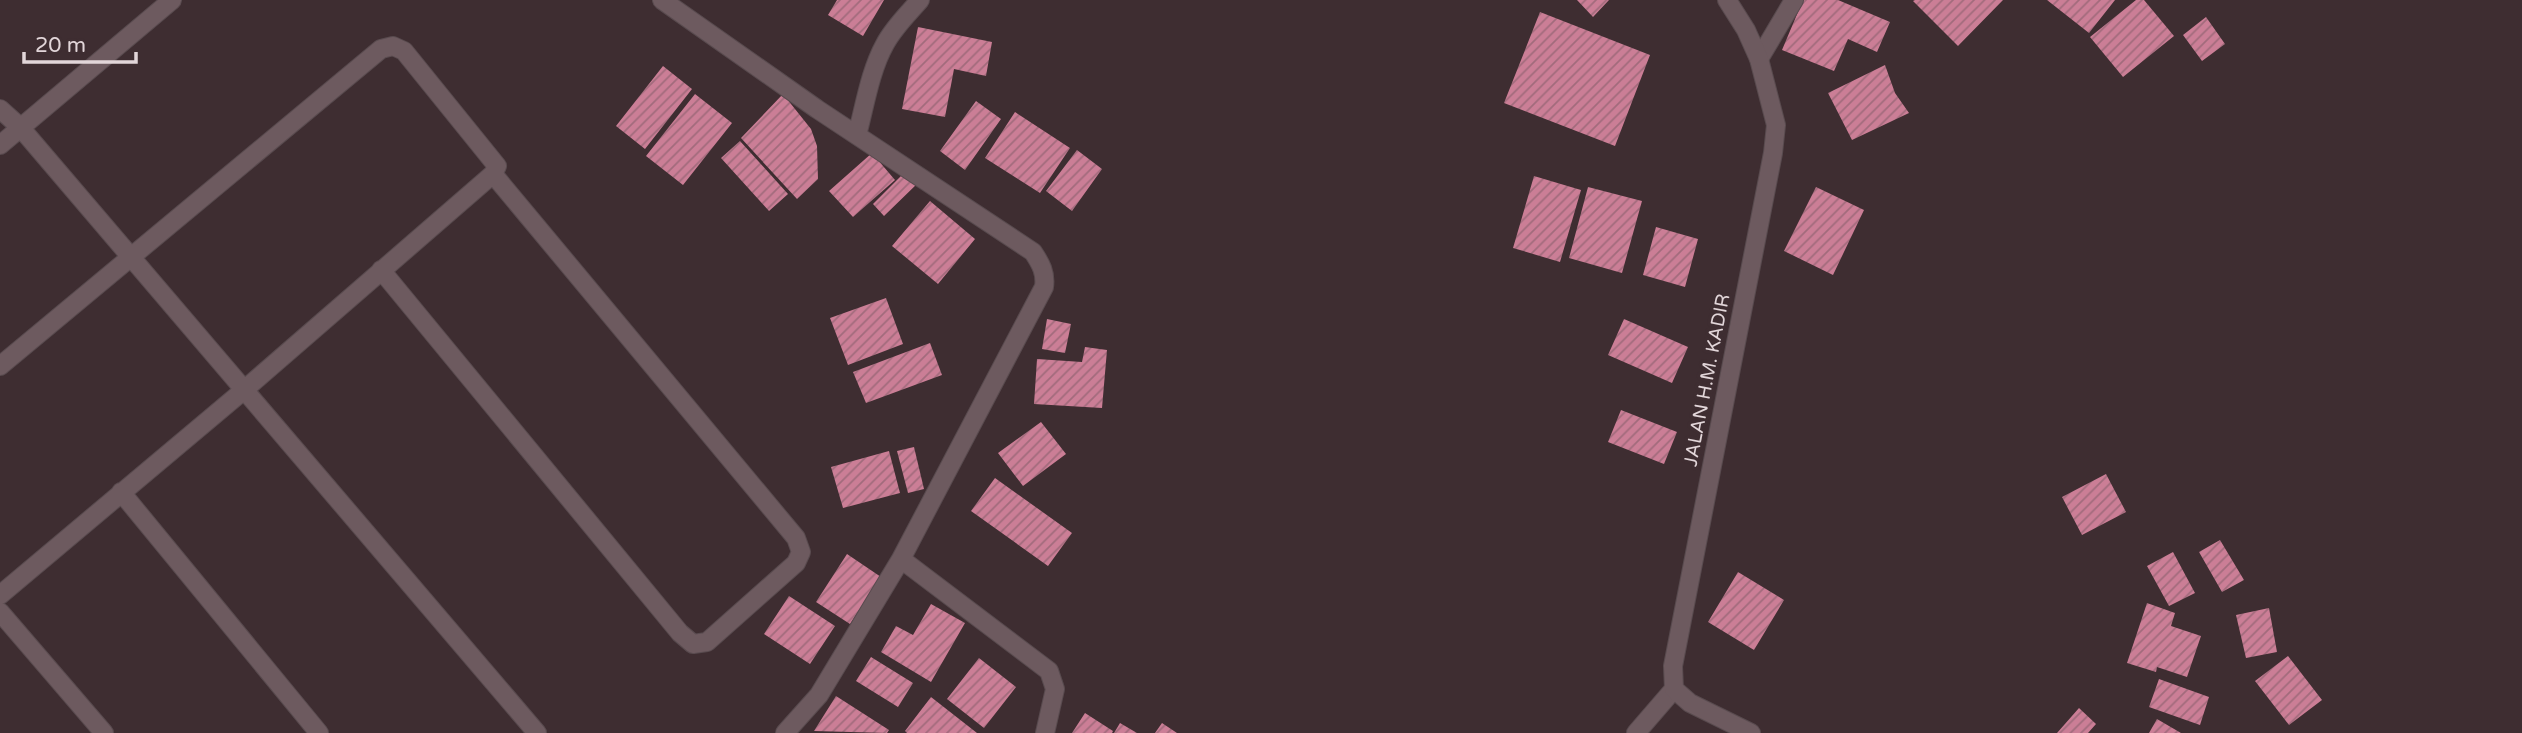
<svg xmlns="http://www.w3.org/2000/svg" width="2522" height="733" viewBox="0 0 2522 733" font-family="'Varela Round',sans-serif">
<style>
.building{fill:url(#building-hatch)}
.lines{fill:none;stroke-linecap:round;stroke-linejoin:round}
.minor-casing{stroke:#594b4f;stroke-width:20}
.tertiary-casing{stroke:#594b4f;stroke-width:20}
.minor{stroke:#6d5a5f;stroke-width:18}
.tertiary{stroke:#6d5a5f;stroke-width:18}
.labels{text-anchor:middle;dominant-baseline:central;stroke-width:7;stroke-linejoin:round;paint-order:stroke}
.street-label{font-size:19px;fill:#e2d6d9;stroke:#3e2d31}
</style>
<defs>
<pattern id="building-hatch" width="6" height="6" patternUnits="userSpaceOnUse" patternTransform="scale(1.75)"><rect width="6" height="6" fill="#cb7e96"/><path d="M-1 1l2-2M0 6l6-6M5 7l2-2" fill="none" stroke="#a26b7c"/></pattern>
</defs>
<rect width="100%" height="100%" fill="#3e2d31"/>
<path class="building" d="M837,0H884L863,36L828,15Z
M1577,0H1609L1593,17Z
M1803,0H1838L1890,22L1877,52L1848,39L1834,71L1782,50Z
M1915,0H2003L1958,46L1913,1Z
M2047,0H2115L2089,33Z
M2136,0H2144L2174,36L2123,77L2090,37Z
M1540,12L1650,55L1615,146L1504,103Z
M2206,17L2225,44L2202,61L2183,35Z
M918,27L992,42L986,76L954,69L945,117L902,109Z
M1885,65L1895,93L1909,113L1852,140L1828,93Z
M663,66L692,89L645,149L616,126Z
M695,94L732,123L683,185L646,156Z
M783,94L811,129L817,146L818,179L797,199L741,138Z
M976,101L1001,119L965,170L940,151Z
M1015,112L1070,148L1040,193L985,158Z
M740,141L788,194L769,211L721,158Z
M1077,150L1102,169L1072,211L1046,191Z
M872,153L895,180L853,217L829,191Z
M906,171L918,183L884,216L873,204Z
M1534,176L1581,190L1560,262L1513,248Z
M1588,187L1642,201L1622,273L1569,258Z
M1816,187L1864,210L1833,275L1784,251Z
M930,201L975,239L938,284L892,246Z
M1656,227L1698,239L1685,287L1643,275Z
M886,298L903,344L848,365L830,318Z
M1047,319L1071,324L1065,353L1042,349Z
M1624,319L1688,347L1672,383L1608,355Z
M930,343L942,375L866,403L853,372Z
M1085,347L1107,350L1102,408L1034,404L1037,359L1082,362Z
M1621,410L1677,432L1664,464L1608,442Z
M1041,422L1066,454L1023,486L998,453Z
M914,447L924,489L908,493L897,451Z
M889,451L900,493L843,508L831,467Z
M2106,474L2126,512L2082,535L2062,497Z
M995,478L1072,533L1048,566L971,511Z
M2220,540L2244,580L2222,592L2199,552Z
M2173,552L2195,593L2169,606L2147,566Z
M847,554L881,577L850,624L816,602Z
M1738,572L1784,600L1754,650L1708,622Z
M789,596L835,626L810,664L764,634Z
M2147,603L2175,613L2171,626L2201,636L2187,677L2157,667L2156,672L2127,663Z
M931,604L965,623L931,682L881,652L896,626L913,635Z
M2269,608L2277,652L2246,658L2236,615Z
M2288,656L2322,700L2289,725L2255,681Z
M871,657L913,683L898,707L856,681Z
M979,658L1016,687L984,728L947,699Z
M2159,679L2209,697L2200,725L2149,707Z
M836,696L889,730L887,733L814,731Z
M931,697L977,733H907L905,731Z
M2079,708L2096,724L2088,733H2057Z
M1085,713L1113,731L1112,733H1072Z
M2157,719L2181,733H2149Z
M1120,723L1137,733H1114Z
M1162,723L1177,733H1155Z"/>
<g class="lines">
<defs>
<path id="minor" d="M662,0L817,109L1033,252C1041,264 1046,273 1044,287L901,559L1049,671L1055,689L1045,733
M1759,59L1794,0
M0,109L20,127L537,733
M857,135C865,105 870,71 885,44C894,27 908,14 920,0
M0,145L172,0
M381,270L680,633L693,644L707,642L796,563L801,552L796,538L493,174
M0,366L381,49L393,46L404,51L497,166L493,174L244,390L0,595
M121,492L319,733
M0,612L104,733
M785,733L819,695L901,559
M1636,733L1674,689"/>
<path id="tertiary" d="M1727,0L1746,30L1759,59L1776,125L1773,153L1673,666L1674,689L1690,703L1751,733"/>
</defs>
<use href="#minor" class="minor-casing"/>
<use href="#tertiary" class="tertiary-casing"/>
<use href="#minor" class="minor"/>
<use href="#tertiary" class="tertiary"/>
</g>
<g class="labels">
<g class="street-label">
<text transform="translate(1707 380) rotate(-79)">JALAN H.M. KADIR</text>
</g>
</g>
<path d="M24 52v10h112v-10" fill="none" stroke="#e2d6d9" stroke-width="3.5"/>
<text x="35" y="52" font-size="21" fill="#e2d6d9" stroke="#3e2d31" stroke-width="5" paint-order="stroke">20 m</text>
</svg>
